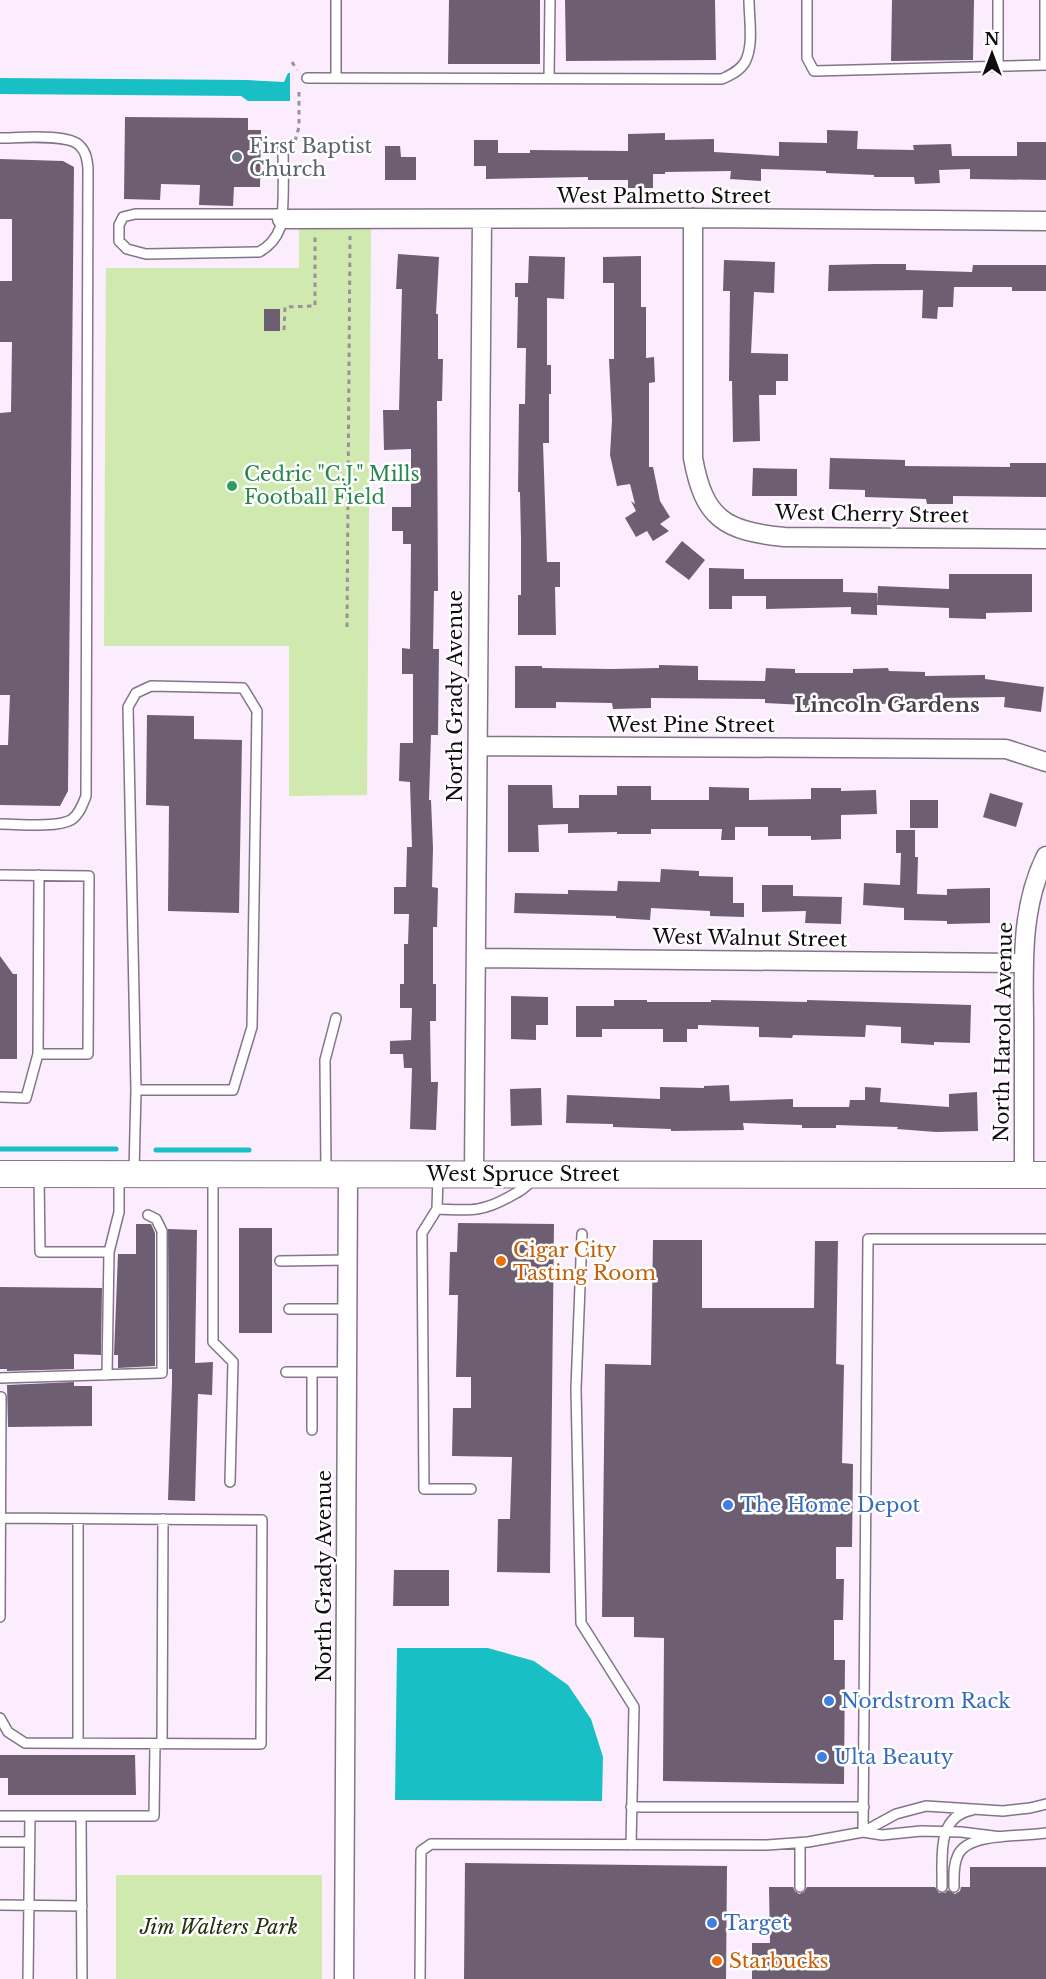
<svg xmlns="http://www.w3.org/2000/svg" width="1046" height="1979" viewBox="0 0 1046 1979" font-family="'Libre Baskerville',serif">
<style>
.green{fill:#cfe9af}
.water{fill:#18c0c5}
.lines{fill:none;stroke-linecap:round;stroke-linejoin:round}
.stream{stroke:#18c0c5;stroke-width:5}
.building{fill:#6d5e71}
.lane-casing{stroke:#847488;stroke-width:12}
.street-casing{stroke:#847488;stroke-width:21}
.secondary-casing{stroke:#847488;stroke-width:28}
.path{stroke:#9a8f9c;stroke-width:3;stroke-dasharray:4.5 4.5;stroke-linecap:butt}
.lane{stroke:#fff;stroke-width:9}
.street{stroke:#fff;stroke-width:18}
.secondary{stroke:#fff;stroke-width:26}
.worship-dot{fill:#6b7280;stroke:#fff;stroke-width:2}
.leisure-dot{fill:#2e9e5b;stroke:#fff;stroke-width:2}
.food-dot{fill:#e8710a;stroke:#fff;stroke-width:2}
.shop-dot{fill:#3f7fe0;stroke:#fff;stroke-width:2}
.labels{text-anchor:middle;dominant-baseline:central;stroke-width:5;stroke-linejoin:round;paint-order:stroke}
.worship-label{font-size:20px;fill:#5b616d;stroke:#fff;text-anchor:start}
.street-label{font-size:20px;fill:#110b12;stroke:#fff}
.leisure-label{font-size:20px;fill:#27864d;stroke:#fff;text-anchor:start}
.food-label{font-size:20px;fill:#c56008;stroke:#fff;text-anchor:start}
.shop-label{font-size:20px;fill:#366cbe;stroke:#fff;text-anchor:start}
.park-label{font-size:20px;font-style:italic;fill:#212f0a;stroke:#fff}
.neighbourhood-label{font-size:21px;font-weight:bold;fill:#4d3e50;stroke:#fff}
</style>
<rect width="100%" height="100%" fill="#fbecfe"/>
<path class="green" d="M299,229H371L367,795L289,796V646H104L106,268H299Z
M116,1875H322V1979H116Z"/>
<path class="water" d="M288,73H290V101H248L241,96L0,94V78L247,80L284,82Z
M397,1648H488L534,1661L568,1685L591,1719L603,1757L602,1801L395,1800Z"/>
<g class="lines">
<path class="stream" d="M0,1149H116
M156,1150H249"/>
</g>
<path class="building" d="M449,0H540V64H448Z
M565,0H715L716,60L566,61Z
M892,0H974L973,60L891,61Z
M125,117L248,118V130H261L260,187H234L233,206L199,205L200,185L161,184L160,200L124,199Z
M827,130L858,131L857,149L914,150L913,145L951,144L952,156H1017V142H1046V180L970,179V169L939,170L940,183L915,184L914,177H874V175L826,173V171L761,169V181L730,179L731,171L665,172V174H653V188H628V180H588V177L486,179V166H474V140H498V153H530V150L628,151V134L665,133V140L714,139V152L779,156V142L827,143Z
M385,146H400L401,157H416V180H385Z
M0,159L63,161L74,167L68,791L60,806L0,805V745H8L10,695H0V413L11,412L12,342H0V281H12V219H0Z
M398,254L439,257L436,314H438V359H443L442,401H437L438,591H434L433,649H439L438,735H431L429,800H431L433,848L432,887L438,888L437,927H433V984H436V1021H430L431,1082H438L436,1130L410,1129L412,1068H404L403,1054H390V1041L411,1040L412,1008H400V984H404V944H408L409,914H394V887H406L407,847H412L410,782L399,781L400,743H413V674H402V648L410,649L411,544H403V531H392V507H411V449L384,450L383,410H399L402,289H396Z
M529,256L565,257L564,299L547,298V365H551V394H549V443H543L547,562H560V587H555L556,635H518V595H521V539L520,492H518L519,404H525L526,348H517L518,297H515V283H528Z
M641,256V307H646V358L654,357L655,382L649,383V467H653L660,501L670,517L660,524L669,531L653,541L647,531L636,537L625,518L636,511L631,501L635,504L630,484L617,486L610,455L612,420L609,359H614V283H603V257Z
M724,260L775,262L774,293L754,292L751,353L788,354V381H776V395H759L760,441L733,442L732,381H729L730,291H723Z
M876,264H906V270L972,272L973,265H1046V291H1012V287H954L953,307H938L937,319L922,318L923,290L828,291L829,265Z
M264,309H280V331H264Z
M830,458L905,460V466L1010,467V463H1046V497L953,496V504H927L926,499L865,497V490L829,489Z
M753,468L797,469V496H752Z
M682,541L705,560L689,580L665,562Z
M709,568L744,569V579H843V592L877,593V615L851,614V607L766,609V596H732V609H709Z
M949,574H1032V612L986,613V619L949,618V608L877,605L878,586L949,589Z
M659,665L698,666V680L765,681L766,668L795,669V673H853V669L888,668L889,671L925,672V676L985,675V679L1044,687L1041,712L1004,707L1005,697L937,698V708H900V703L805,708V705L765,703V699L651,698V708L613,709L612,703L556,702V708H515V666H542V668L612,669L659,668Z
M147,715L194,716V739L242,740L239,913L168,911L169,806L146,805Z
M508,785H552L553,808H579V795H617V786H651V800H709V787L749,788V800L811,799V788H841V791L876,790L877,814L841,815V839L811,840V836H768V827H735V840H721L722,829H651V834H617V832L568,833V824L538,825L539,852H508Z
M990,793L1023,803L1016,827L983,817Z
M910,800H938V828H910Z
M896,830H915V857H918L917,894L947,895V889L990,888V923L947,924V921L904,920V908L863,905L864,883L900,885L901,853H896Z
M661,869L699,871V876L733,877V903H744V917L710,916V911L651,908L650,920L616,918V916L514,913L515,893L568,894V890L617,891L618,881L660,882Z
M762,885H793V896L842,897L841,924L805,923L806,911L762,912Z
M0,956L13,974H17V1059H0Z
M511,996L548,997V1025H536V1040L511,1039Z
M614,1000H647V1002H711V1000L807,1002V1000L971,1005L970,1043L934,1042V1045L901,1043V1027L866,1025L865,1037L793,1035L792,1038L759,1037V1027L698,1025V1029H687V1042H663V1029H602V1037H576V1006H614Z
M729,1085L730,1101L793,1099V1107H849L850,1100H865V1087L881,1088L880,1102L949,1107V1094L977,1092L978,1131L936,1132L897,1129L898,1127L836,1125V1128H802V1125L743,1123L744,1130L671,1131V1129L613,1127V1124L566,1123L567,1095L660,1099V1087L704,1088V1086Z
M541,1088L542,1125L511,1126L510,1089Z
M458,1223L554,1224L550,1573L497,1572L498,1519H510L512,1457L452,1456L453,1408H471V1377H456L458,1295H449L450,1252H457Z
M136,1224H151L155,1233V1366L118,1368V1355H114L118,1254H136Z
M239,1228H272V1333H239Z
M168,1229L197,1230L195,1363L213,1362L212,1395L198,1394L195,1501L168,1500L172,1383V1369H169Z
M653,1240H702V1308H814L815,1241H838L836,1364L844,1365L842,1463L853,1464L852,1547H836V1579H844L843,1620H834V1660H845L844,1784L663,1781L664,1638L634,1637V1617H602L605,1364L651,1365Z
M0,1287L102,1288L101,1355L74,1354V1369L7,1371V1369H0Z
M74,1382V1386H92V1426L8,1427L7,1385Z
M394,1570H449V1606H393Z
M0,1755H135L136,1795H8V1778H0Z
M465,1863L727,1866L726,1979H464Z
M970,1867H1046V1979H752V1943H770L769,1887H793L795,1891L799,1894L804,1892L807,1887H935L939,1893H945L948,1890L955,1894L960,1891L961,1887H970Z"/>
<g class="lines">
<defs>
<path id="lane" d="M336,0V77
M807,0V58L814,71L1046,65
M998,0V66
M1045,0V65
M307,78L722,79C730,75 740,71 745,62C754,46 749,18 749,0
M549,78L550,0
M0,138C18,138 69,133 80,146C86,152 87,159 88,168L86,796C83,804 79,815 71,820C56,828 18,824 0,824
M282,214H135L123,217L119,225V241L127,249L146,254L259,252C270,246 276,239 280,228C285,214 283,165 283,147
M0,875L89,876L88,1054H38
M0,1097L26,1098L38,1054L39,875
M134,1172L136,1090L128,707L136,693L151,686L243,688L257,711L252,1027L233,1090H136
M326,1172L325,1060L336,1018
M39,1176L40,1252H109
M213,1176V1342L233,1362L230,1482
M438,1176L437,1209L422,1233L424,1489H471
M437,1209C468,1210 481,1213 509,1197C518,1192 526,1188 532,1180
M582,1234L576,1389L581,1623L634,1707L631,1845
M280,1261L347,1260
M289,1309H347
M286,1372H347
M312,1372V1430
M107,1375L109,1252L119,1212V1176
M0,1378L162,1373V1231L156,1219L148,1215
M0,1617L1,1397
M0,1718L8,1732L25,1743L261,1744L262,1520L1,1518
M78,1743V1519
M162,1744L163,1519
M631,1807H864
M0,1816H154L155,1744
M81,1817L82,1979
M863,1832L868,1239H1046
M863,1832L896,1814L926,1806L1003,1811L1030,1808L1046,1804
M0,1842H29
M800,1887V1843
M942,1887C943,1859 935,1817 972,1810
M954,1887C954,1876 953,1865 958,1855C968,1832 1024,1837 1046,1833
M0,1905L82,1906
M28,1979L30,1816
M420,1979L421,1851L431,1844L767,1845L808,1842L863,1832L882,1835L921,1831L961,1832L1001,1837"/>
<path id="street" d="M693,218V458C704,519 725,531 784,537L1046,539
M282,219L693,218L1046,221
M478,746L1006,749L1046,762
M476,958L1024,963
M474,1174L482,219
M1024,1175C1024,1126 1024,1077 1024,1028C1024,970 1019,910 1046,856
M344,1979L348,1174"/>
<path id="secondary" d="M0,1174L1046,1175"/>
</defs>
<use href="#lane" class="lane-casing"/>
<use href="#street" class="street-casing"/>
<use href="#secondary" class="secondary-casing"/>
<path class="path" d="M292,62L297,70
M295,141L299,127V89
M284,330L285,307L315,306V236
M347,627L350,236"/>
<use href="#lane" class="lane"/>
<use href="#street" class="street"/>
<use href="#secondary" class="secondary"/>
</g>
<circle class="worship-dot" cx="237" cy="157" r="6"/>
<circle class="leisure-dot" cx="232" cy="486" r="6"/>
<g class="food-dot">
<circle cx="501" cy="1261" r="6"/>
<circle cx="717" cy="1961" r="6"/>
</g>
<g class="shop-dot">
<circle cx="728" cy="1505" r="6"/>
<circle cx="829" cy="1701" r="6"/>
<circle cx="822" cy="1757" r="6"/>
<circle cx="712" cy="1923" r="6"/>
</g>
<g class="labels">
<g class="worship-label">
<text x="249" y="146">First Baptist<tspan x="249" dy="23">Church</tspan></text>
</g>
<g class="street-label">
<text x="664" y="196">West Palmetto Street</text>
<text transform="translate(872 514) rotate(1)">West Cherry Street</text>
<text transform="translate(455 696) rotate(-90)">North Grady Avenue</text>
<text x="691" y="725">West Pine Street</text>
<text transform="translate(750 938) rotate(1)">West Walnut Street</text>
<text transform="translate(1003 1032) rotate(-89)">North Harold Avenue</text>
<text x="523" y="1174">West Spruce Street</text>
<text transform="translate(324 1576) rotate(-90)">North Grady Avenue</text>
</g>
<g class="leisure-label">
<text x="244" y="474">Cedric "C.J." Mills<tspan x="244" dy="23">Football Field</tspan></text>
</g>
<g class="food-label">
<text x="513" y="1250">Cigar City<tspan x="513" dy="23">Tasting Room</tspan></text>
<text x="729" y="1961">Starbucks</text>
</g>
<g class="shop-label">
<text x="740" y="1505">The Home Depot</text>
<text x="841" y="1701">Nordstrom Rack</text>
<text x="834" y="1757">Ulta Beauty</text>
<text x="724" y="1923">Target</text>
</g>
<g class="park-label">
<text x="219" y="1927">Jim Walters Park</text>
</g>
<g class="neighbourhood-label">
<text x="887" y="705">Lincoln Gardens</text>
</g>
</g>
<g transform="translate(992 54)" stroke="#ffffff" stroke-width="4.5" paint-order="stroke">
<path d="M0-4.5L10 22L0 15L-10 22Z" fill="#110b12"/>
<text y="-9" font-size="16" font-weight="bold" text-anchor="middle" fill="#110b12">N</text>
</g>
</svg>
